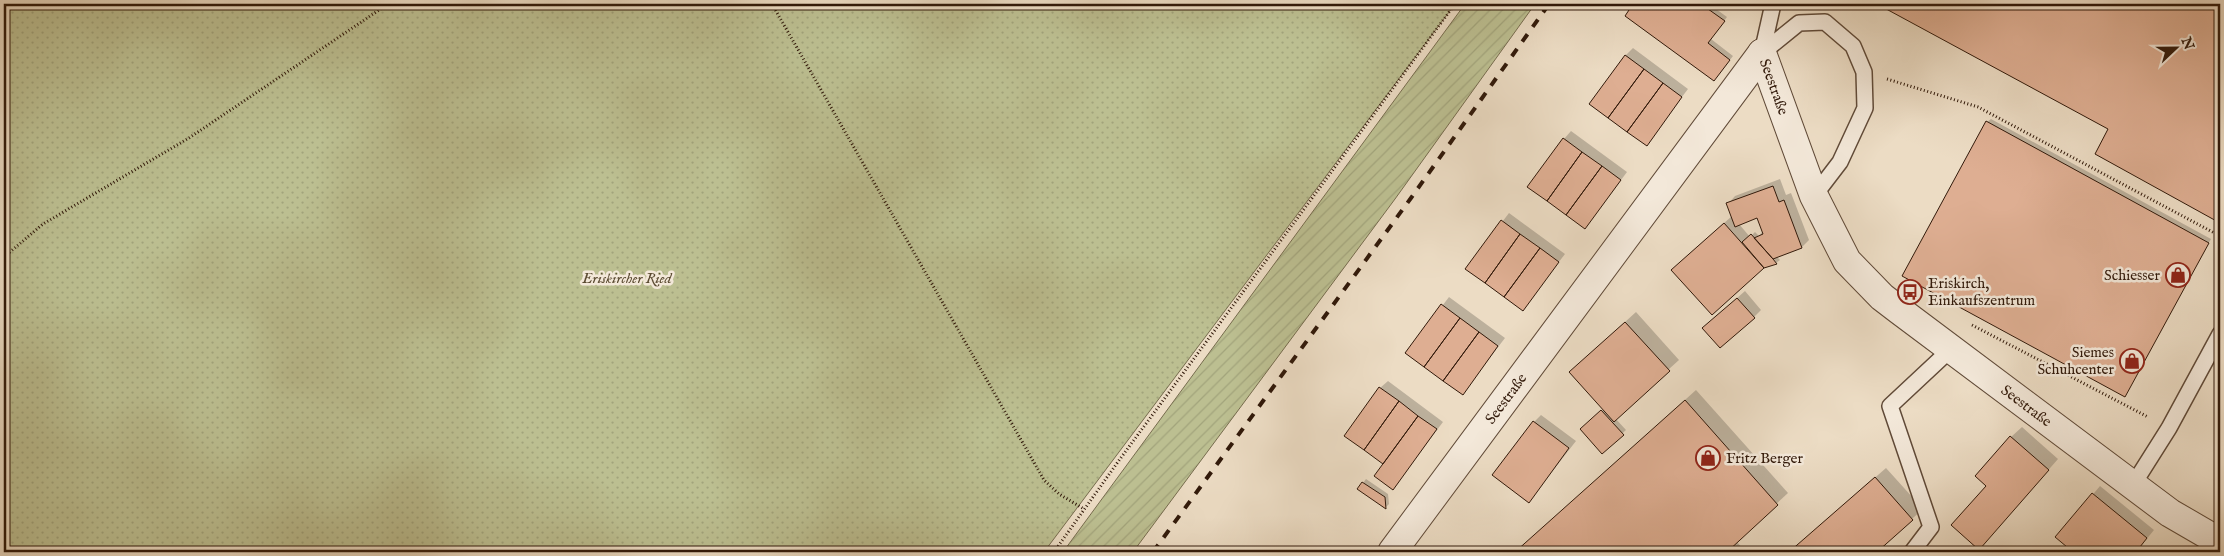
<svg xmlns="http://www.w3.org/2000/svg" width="2224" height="556" viewBox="0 0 2224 556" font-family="'IM FELL English',serif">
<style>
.park{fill:url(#park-dots);stroke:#766c4e}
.garden{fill:url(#garden-furrows);stroke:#766c4e}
.shadow{fill:#0003;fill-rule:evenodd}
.building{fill:#deae92;stroke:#31190a}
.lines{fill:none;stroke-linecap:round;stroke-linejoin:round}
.service-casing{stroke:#604a38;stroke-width:18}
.minor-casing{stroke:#604a38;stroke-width:30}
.path{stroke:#31190a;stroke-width:3;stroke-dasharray:1 2.5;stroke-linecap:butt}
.service{stroke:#f3e8d9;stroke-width:15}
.minor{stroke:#f3e8d9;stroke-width:28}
.rail{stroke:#31190a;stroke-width:4;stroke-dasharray:9 9;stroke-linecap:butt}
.labels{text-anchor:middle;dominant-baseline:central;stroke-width:5;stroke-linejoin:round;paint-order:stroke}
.street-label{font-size:15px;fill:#31190a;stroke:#f3e8d9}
.poi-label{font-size:15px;fill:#31190a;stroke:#f3e8d9;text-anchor:end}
.park-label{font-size:15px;font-style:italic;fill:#5b4b32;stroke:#f3e8d9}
</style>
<defs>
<pattern id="park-dots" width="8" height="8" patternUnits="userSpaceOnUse" patternTransform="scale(1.25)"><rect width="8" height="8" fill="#bcbf91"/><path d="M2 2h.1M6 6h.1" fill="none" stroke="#a2a47c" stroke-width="1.8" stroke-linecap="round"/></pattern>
<pattern id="garden-furrows" width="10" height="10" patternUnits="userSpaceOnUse" patternTransform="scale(1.25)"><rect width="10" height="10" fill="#bcbf91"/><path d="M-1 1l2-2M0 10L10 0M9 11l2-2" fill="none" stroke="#a2a47c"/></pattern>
</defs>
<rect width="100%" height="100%" fill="#ecdcc4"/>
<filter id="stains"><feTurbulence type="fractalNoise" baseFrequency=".004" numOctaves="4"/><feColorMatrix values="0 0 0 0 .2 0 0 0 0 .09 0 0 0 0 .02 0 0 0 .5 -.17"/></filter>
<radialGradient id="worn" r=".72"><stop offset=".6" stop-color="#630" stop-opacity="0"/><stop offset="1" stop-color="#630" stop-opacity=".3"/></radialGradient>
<path class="park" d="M4,4H1455L1044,552H4Z"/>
<path class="garden" d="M1465,4H1535L1395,199L1133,552H1063Z"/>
<path class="shadow" d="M1635,4H1709L1727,17L1711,39L1733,56L1714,80L1626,15Z
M1880,4H2220V221L2096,154L2110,129Z
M1633,48L1688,89L1646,144L1625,56Z
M1991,119L2211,239L2124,396L1987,122Z
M1571,131L1627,172L1585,228L1564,139Z
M1780,179L1786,195L1791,193L1809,240L1802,247L1776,256L1780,260L1776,263L1764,267L1712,314L1680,262L1732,216L1728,204L1735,196ZM1758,217L1763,231L1759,236L1755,232L1750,237L1739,224Z
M1509,213L1565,254L1523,309L1467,268Z
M1745,291L1761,310L1754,317L1711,321Z
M1449,297L1505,338L1463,393L1407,352Z
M1636,312L1679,360L1615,418L1626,430L1602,452L1581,429L1604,409L1581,362Z
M1388,381L1443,422L1393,488L1385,464L1380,388Z
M1696,390L1788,493L1736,541L1746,552H1516Z
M1541,415L1576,441L1529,501L1534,422Z
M2022,427L2058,459L1989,538L1988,486L2011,437Z
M1886,468L1923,509L1875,552H1790Z
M1366,479L1388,494L1389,504L1386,507L1363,483Z
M2100,486L2154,530L2136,552H2075L2057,537Z
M2048,547L2055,552H2043Z"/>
<path class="building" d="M1633,4H1701L1725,21L1708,43L1730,60L1714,81L1625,16Z
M1877,4H2220V223L2095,154L2108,129Z
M1625,55L1644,69L1608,118L1589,104Z
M1644,69L1663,83L1627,132L1608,118Z
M1663,83L1682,97L1647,146L1627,132Z
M1986,121L2209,243L2125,397L1902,276Z
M1563,138L1582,152L1547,201L1527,187Z
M1582,152L1602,166L1566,215L1547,201Z
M1602,166L1621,180L1585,229L1566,215Z
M1773,186L1779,202L1784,200L1802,248L1773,259L1754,238L1763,234L1757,218L1735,227L1726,203Z
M1501,220L1520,234L1485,283L1465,269Z
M1724,223L1764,268L1712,315L1671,270Z
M1520,234L1540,248L1504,297L1485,283Z
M1751,234L1773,259L1777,264L1764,268L1742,242Z
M1540,248L1559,262L1523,311L1504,297Z
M1737,298L1755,318L1720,348L1702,328Z
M1441,304L1460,318L1424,367L1405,353Z
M1460,318L1479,332L1443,381L1424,367Z
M1625,322L1670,371L1614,422L1569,372Z
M1479,332L1498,346L1463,395L1443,381Z
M1379,387L1399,401L1364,450L1344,436Z
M1685,400L1778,505L1727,552H1515Z
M1399,401L1418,416L1383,464L1364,450Z
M1601,410L1624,435L1602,454L1580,429Z
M1418,416L1437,429L1393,490L1374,476Z
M1533,421L1569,448L1529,503L1492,475Z
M2010,436L2049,470L1979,550L1951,525L1986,486L1975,476Z
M1875,477L1913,520L1877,552H1789Z
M1362,482L1385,497L1386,509L1357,489Z
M2092,493L2147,538L2136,552H2073L2055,537Z"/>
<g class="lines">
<defs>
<path id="service" d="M1762,53L1799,23L1825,22L1853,46L1864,72L1865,108L1840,162L1814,196
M1762,53L1773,4
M2133,485L2169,428L2220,334
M1912,552L1931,527L1890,406L1951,349"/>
<g id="minor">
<path id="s1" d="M1762,53L1814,196L1847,261L1882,297L1899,310L2170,513L2220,542"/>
<path id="s2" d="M1392,552L1762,53"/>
</g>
</defs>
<use href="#service" class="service-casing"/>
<use href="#minor" class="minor-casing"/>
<path class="path" d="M772,4L1044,480L1059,494L1084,509
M1887,79L1978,107L2220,236
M4,257L43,224L189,138L388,4
M1972,325L2148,417
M1054,552L1120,459L1455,4"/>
<use href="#service" class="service"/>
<use href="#minor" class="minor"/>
<path class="rail" d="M1153,552L1411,198L1549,4"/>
</g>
<defs>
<symbol id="shop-ring" viewBox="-11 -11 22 22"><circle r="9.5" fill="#f3e8d9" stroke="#8f2418" stroke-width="1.5"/><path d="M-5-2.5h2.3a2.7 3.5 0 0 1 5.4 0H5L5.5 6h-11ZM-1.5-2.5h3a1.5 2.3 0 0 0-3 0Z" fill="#8f2418"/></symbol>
<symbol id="bus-ring" viewBox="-11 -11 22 22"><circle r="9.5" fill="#f3e8d9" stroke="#8f2418" stroke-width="1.5"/><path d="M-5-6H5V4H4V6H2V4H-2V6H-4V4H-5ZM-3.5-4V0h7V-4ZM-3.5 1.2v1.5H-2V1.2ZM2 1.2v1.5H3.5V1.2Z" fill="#8f2418"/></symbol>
</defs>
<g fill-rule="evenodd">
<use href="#shop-ring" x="2164" y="261" width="28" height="28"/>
<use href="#bus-ring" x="1896" y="278" width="28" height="28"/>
<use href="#shop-ring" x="2118" y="347" width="28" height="28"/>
<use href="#shop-ring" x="1694" y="444" width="28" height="28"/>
</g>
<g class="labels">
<g class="street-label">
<text stroke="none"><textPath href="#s1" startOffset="36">Seestraße</textPath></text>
<text stroke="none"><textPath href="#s2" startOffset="191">Seestraße</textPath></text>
<text stroke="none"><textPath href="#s1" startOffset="456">Seestraße</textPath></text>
</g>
<g class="poi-label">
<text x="2160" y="275">Schiesser</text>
<text x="1928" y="283" text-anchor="start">Eriskirch,<tspan x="1928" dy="17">Einkaufszentrum</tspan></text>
<text x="2114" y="352">Siemes<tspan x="2114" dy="17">Schuhcenter</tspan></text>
<text x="1726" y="458" text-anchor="start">Fritz Berger</text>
</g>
<g class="park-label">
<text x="627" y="278">Eriskircher Ried</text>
</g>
</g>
<rect width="2224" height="556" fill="none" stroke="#ecdcc4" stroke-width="20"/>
<rect x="5" y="5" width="2214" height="546" fill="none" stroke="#31190a" stroke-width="2.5"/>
<rect x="10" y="10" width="2204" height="536" fill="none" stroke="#31190a"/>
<g transform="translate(2176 48) rotate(68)" stroke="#f3e8d9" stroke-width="4" paint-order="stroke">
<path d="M0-4L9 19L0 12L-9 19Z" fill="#31190a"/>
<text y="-8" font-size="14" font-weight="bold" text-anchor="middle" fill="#31190a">N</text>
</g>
<rect width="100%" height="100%" filter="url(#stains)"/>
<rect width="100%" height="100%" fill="url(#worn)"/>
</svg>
